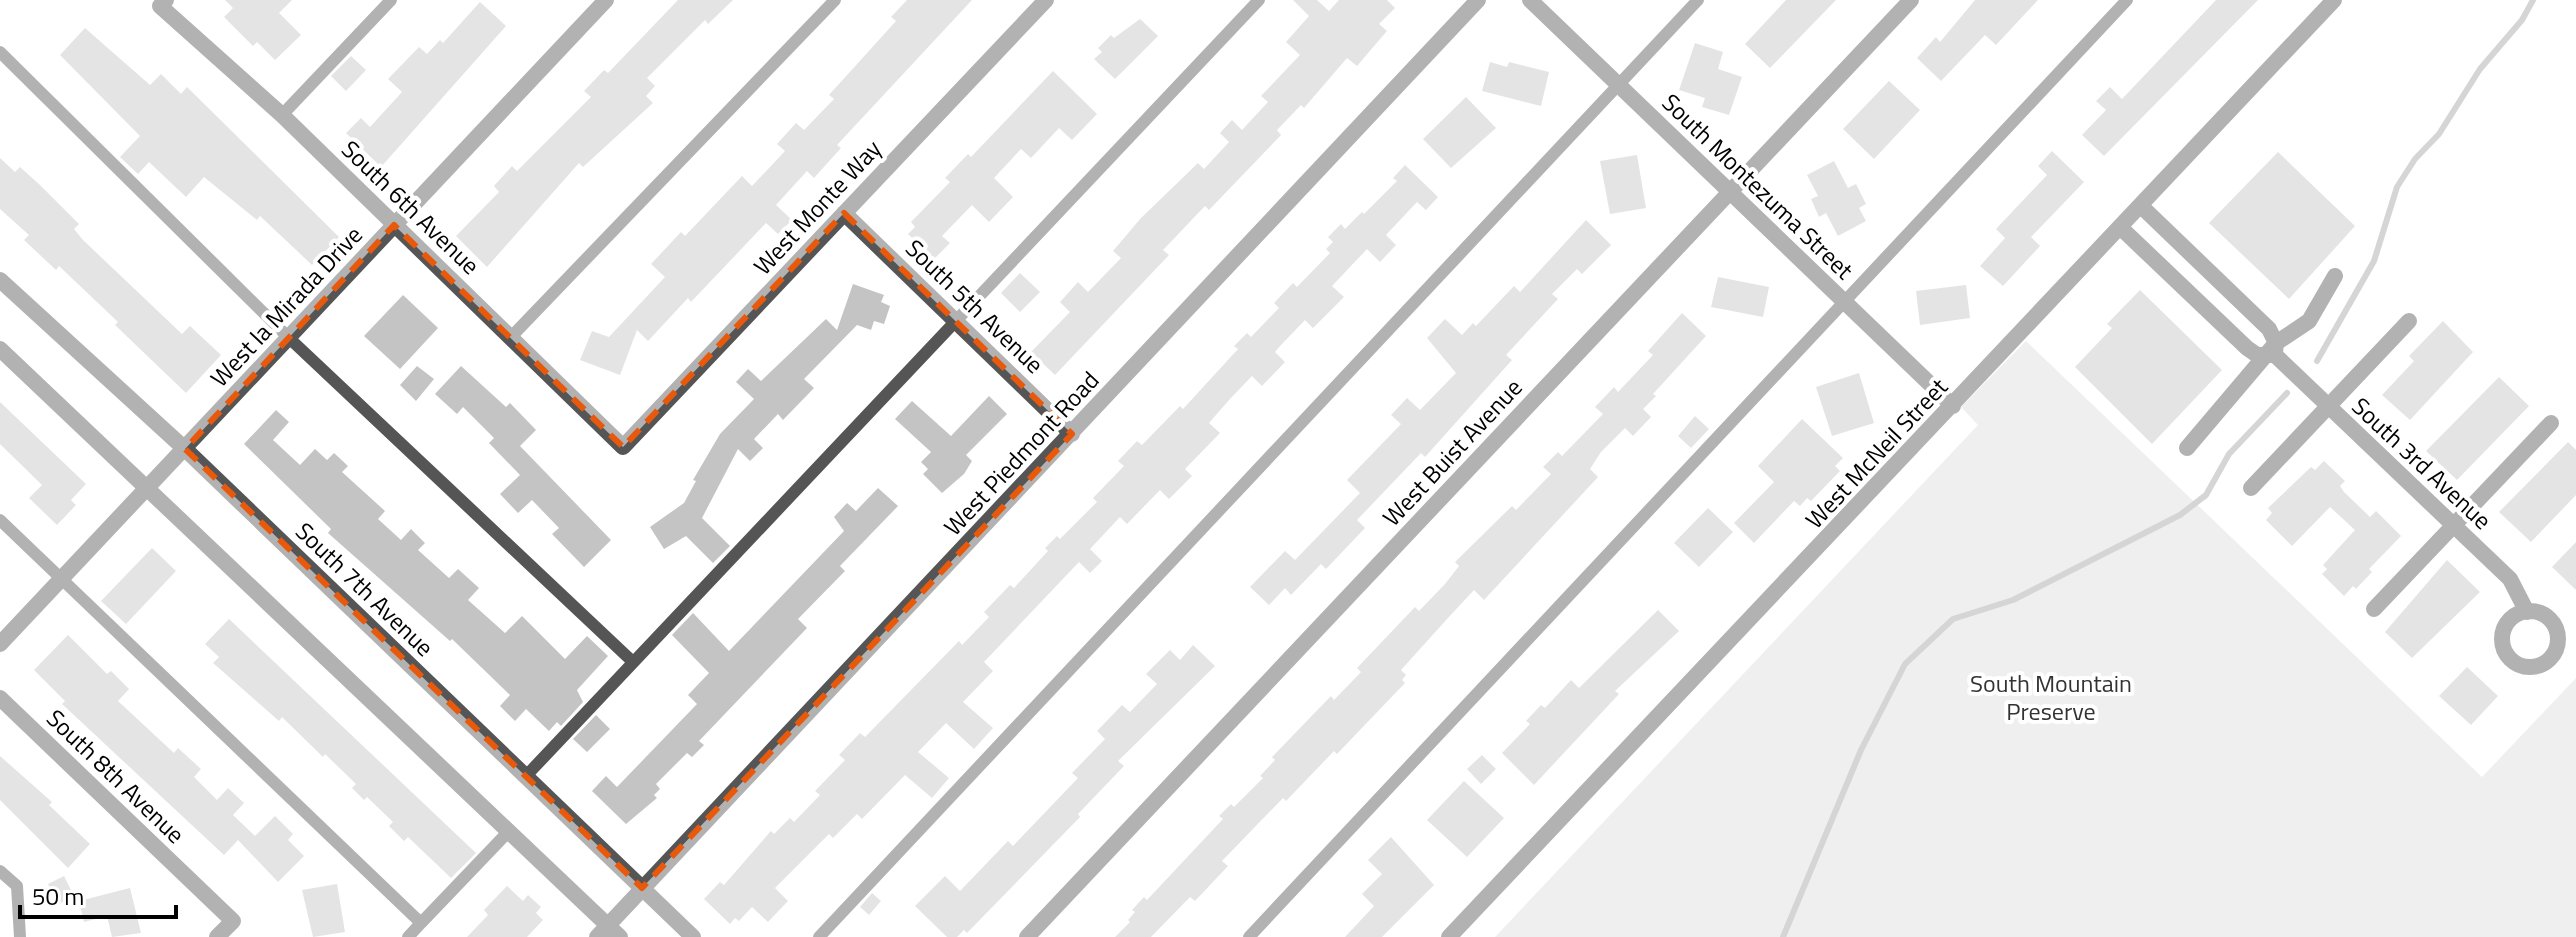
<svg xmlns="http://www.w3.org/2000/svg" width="2576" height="937" viewBox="0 0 2576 937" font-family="'Titillium Web',sans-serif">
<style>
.green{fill:#dcdcdc}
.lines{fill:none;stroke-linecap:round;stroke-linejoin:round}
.stream{stroke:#a3a3a3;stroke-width:6}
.building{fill:#c4c4c4}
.lane{stroke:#555;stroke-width:12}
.street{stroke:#555;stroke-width:16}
.marked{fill:none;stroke:#e8590c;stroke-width:6;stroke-dasharray:16 10;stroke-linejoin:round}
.labels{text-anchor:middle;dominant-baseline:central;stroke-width:8;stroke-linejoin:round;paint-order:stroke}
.street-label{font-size:24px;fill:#000;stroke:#fff}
.park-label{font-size:24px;fill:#333;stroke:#fff}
</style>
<rect width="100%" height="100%" fill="#fff"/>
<path class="green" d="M2026,341L2482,777L2576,678V937H1495L1978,425L1961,407Z"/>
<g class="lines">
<path class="stream" d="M2317,361L2374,261L2397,187L2415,159L2439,134L2480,69L2522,20L2533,0
M1783,937L1861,750L1905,664L1953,619L2013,600L2180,515L2206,495L2229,454L2287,393"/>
</g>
<path class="building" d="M225,0H292L279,13L301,35L275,60L257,42L253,46L224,17L233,8Z
M678,0H733L708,24L705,20L647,78L655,86L646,96L653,103L583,167L579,163L487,267L456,236L499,192L494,186L512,166L517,171L591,97L584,91L604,70L608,73Z
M907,0H972L837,145L841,148L814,178L807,171L776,205L792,220L778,234L766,223L691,302L688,298L648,341L637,330L620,375L580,360L592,331L609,337L665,277L651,264L681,232L685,236L742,176L752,186L785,151L777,144L796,123L804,130L834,99L829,95L896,21L891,17Z
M1293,0H1317L1329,11L1339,0H1387L1395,8L1379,24L1387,31L1357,66L1347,58L1304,108L1301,105L1277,130L1281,135L1209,210L1205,206L1163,250L1169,255L1055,375L1031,352L1070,312L1060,302L1078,282L1088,292L1121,258L1113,251L1141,218L1198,163L1204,169L1229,142L1220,133L1232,120L1242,130L1268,102L1261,96L1300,55L1286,42L1309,16Z
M1786,0H1836L1770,68L1745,44Z
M1975,0H2038L1996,45L1985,35L1941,81L1917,58L1936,37L1940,42Z
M2216,0H2258L2104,156L2082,135L2106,110L2096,101L2110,87L2122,99Z
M480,2L506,26L381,167L346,133L361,118L370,127L402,92L388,79L419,47L427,54L440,40L443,43Z
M1140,19L1158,36L1115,79L1094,59L1102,52L1098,48L1111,35L1114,38Z
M85,28L150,85L161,74L181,94L187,87L339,237L312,265L260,216L257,220L204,177L186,197L149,162L138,174L120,157L140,136L60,55Z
M1695,43L1723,52L1718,69L1742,77L1729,115L1702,107L1705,98L1679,90Z
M351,56L366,70L346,91L331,76Z
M1490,62L1507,67L1509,62L1549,72L1541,106L1482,91Z
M1053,71L1097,114L1072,140L1059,128L1031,158L1021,149L994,178L1013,197L989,222L972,205L942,236L950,243L934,259L908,234L915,227L911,222L950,182L945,178L968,154L971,157Z
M1889,81L1920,110L1874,159L1843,129Z
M1466,97L1496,128L1451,168L1423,139Z
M2052,151L2084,182L2031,237L2040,246L2003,286L1980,266L2005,238L1996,229L2047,175L2038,166Z
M2278,152L2355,226L2289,299L2209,223Z
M1637,155L1646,208L1610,214L1600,161Z
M0,158L15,172L20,167L40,185L79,224L74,229L83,240L182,334L190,326L221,355L186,393L115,325L118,322L59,266L56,270L24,240L29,235L0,209Z
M1834,161L1848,188L1856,184L1866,204L1859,208L1866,221L1838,236L1826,213L1819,217L1811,199L1818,196L1807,175Z
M1405,165L1438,197L1426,210L1417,202L1386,235L1396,245L1380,262L1367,249L1332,286L1344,297L1313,328L1305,320L1281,345L1275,352L1285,362L1262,386L1252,376L1229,400L1209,423L1220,433L1185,469L1192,476L1169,499L1160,490L1127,524L1120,517L1090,549L1102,561L1090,573L1079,562L984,662L993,671L963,702L993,728L974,749L946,723L918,752L949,778L932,798L905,775L862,819L857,814L833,838L829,834L775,888L788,901L768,922L752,907L739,921L735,918L730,924L704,899L720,882L724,885L771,831L774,834L790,818L794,822L820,795L815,791L845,760L839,755L860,733L865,737L959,641L962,645L989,617L984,612L1010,585L1014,588L1048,551L1045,548L1057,536L1060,539L1097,502L1093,498L1124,466L1118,461L1137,441L1142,445L1180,406L1183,409L1238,349L1234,346L1247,333L1251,337L1279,308L1274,303L1293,283L1297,287L1330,253L1326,249L1333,242L1328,237L1341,224L1345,229L1362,212L1364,214L1397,181L1393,178Z
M1586,220L1611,245L1582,274L1577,269L1552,294L1558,299L1506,355L1512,360L1425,457L1421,453L1357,520L1365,528L1326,569L1321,564L1291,595L1285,588L1269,605L1250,587L1285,551L1295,560L1360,493L1347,480L1401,424L1391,415L1407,398L1420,410L1456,373L1427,338L1445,319L1462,335L1473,323L1476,326L1514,286L1520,292Z
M1020,273L1040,292L1020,312L1001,293Z
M1718,277L1769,287L1763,317L1711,307Z
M853,284L884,295L881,302L890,306L884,324L874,321L871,330L857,325L804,379L814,388L783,420L778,414L754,439L763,448L750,461L738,449L702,518L730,546L713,563L686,536L664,549L650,527L684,503L696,481L693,480L720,434L754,399L736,382L748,369L761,381L826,319L837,330Z
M1966,285L1970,318L1920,325L1916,291Z
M2140,290L2222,370L2152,444L2075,367L2112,328L2107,324Z
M403,295L438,328L400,369L364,336Z
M1682,313L1706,336L1653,394L1656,396L1643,409L1651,417L1633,436L1625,428L1601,452L1590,469L1598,477L1484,600L1474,590L1447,619L1401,670L1406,675L1402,680L1405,683L1337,754L1334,751L1286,801L1283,798L1222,861L1228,866L1195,901L1190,897L1151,937H1115L1130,922L1128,920L1135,912L1132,910L1144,897L1147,900L1223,819L1219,816L1231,804L1234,807L1263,778L1260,776L1275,760L1272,757L1331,696L1334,700L1361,672L1357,668L1415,607L1419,611L1445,584L1459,566L1455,562L1512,506L1516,510L1551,474L1543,467L1558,452L1562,456L1603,414L1595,407L1614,387L1618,392L1653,355L1648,351Z
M2443,321L2473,352L2410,420L2382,395L2414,361L2409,356Z
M417,366L434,379L416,401L400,385Z
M461,366L506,407L510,403L536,430L520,446L611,540L584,567L552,534L559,528L532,500L518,513L500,494L520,475L489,443L494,438L463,407L457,414L435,394Z
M1859,373L1874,423L1832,436L1816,387Z
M2499,377L2529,406L2457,480L2426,451Z
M989,396L1007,414L966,455L972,461L964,474L942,493L923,474L928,469L921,462L931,452L895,419L912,401L951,436Z
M0,402L86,484L71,500L76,505L57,525L29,498L42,485L0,444Z
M276,410L289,422L273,440L300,465L315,449L327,460L334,453L348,466L342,472L385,511L378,519L401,540L411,529L425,543L418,550L449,578L458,569L479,588L468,600L505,633L522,616L565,659L587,636L608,656L577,690L583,702L561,726L557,722L549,731L526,709L515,721L500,706L510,695L452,639L450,641L328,533L331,529L244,444Z
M1695,416L1709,429L1691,448L1678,436Z
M1802,419L1843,458L1835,466L1840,471L1811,501L1807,498L1800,506L1794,501L1754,543L1734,523L1774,482L1758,466Z
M2568,442L2576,450V495L2531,542L2499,512Z
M2324,461L2345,481L2340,486L2344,492L2370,517L2376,511L2401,536L2369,569L2372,572L2356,589L2353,586L2344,596L2322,574L2327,569L2323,565L2355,530L2330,507L2292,546L2266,520L2272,513L2268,508L2311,467L2315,470Z
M878,488L898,506L840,566L845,571L798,619L807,628L699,741L704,745L692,757L687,753L656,784L660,789L654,795L657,798L626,824L592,791L606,776L617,787L697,704L688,695L709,673L672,635L693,613L729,651L844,531L834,517L847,503L856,511Z
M1708,508L1733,532L1699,567L1674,543Z
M2576,542V590L2552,567Z
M152,548L176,571L126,624L101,601Z
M2447,560L2480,592L2412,658L2385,632Z
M1658,610L1679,631L1615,691L1619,694L1534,785L1502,753L1530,724L1526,721L1541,705L1545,708L1571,680L1579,688Z
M229,619L476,853L451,878L408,837L404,841L389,826L393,822L367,797L364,800L352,788L356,784L325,754L323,757L282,717L279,721L213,663L219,657L205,644Z
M68,635L107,674L111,671L129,689L118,701L174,753L178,748L201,769L194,777L217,800L228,788L244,803L233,815L255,836L275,816L293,834L288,840L304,856L278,882L238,840L224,855L62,704L65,701L34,670Z
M1193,645L1215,666L1118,761L1124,766L1078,814L1080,817L967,933L964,930L957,937H947L915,906L945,876L960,891L1008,841L1013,846L1078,778L1072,773L1105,739L1097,731L1122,705L1130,712L1157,684L1146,674L1170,650L1180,660Z
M2467,667L2498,696L2471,725L2439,696Z
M596,715L610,729L587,752L573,739Z
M1482,755L1496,769L1481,784L1467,769Z
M0,756L52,802L49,805L90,844L68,868L0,800Z
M1464,781L1504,818L1467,857L1427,820Z
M1391,837L1434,885L1382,937H1345L1374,906L1362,894L1382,874L1368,860Z
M64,876L74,896L58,904L48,884Z
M337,884L345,932L313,937L302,890Z
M507,886L523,901L528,895L541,907L536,913L543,920L527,937H467L488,915L484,910Z
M130,888L141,933L112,937L107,916L84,922L79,901Z
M872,893L881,901L869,915L860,907Z"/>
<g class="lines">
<path class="lane" d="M0,52L289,338L633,662
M282,115L391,0
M510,338L835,0
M0,520L421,923L408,937
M526,776L1259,0
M0,871L17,886L20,937
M421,923L509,831
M819,937L1698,0
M1249,937L2127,0"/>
<path class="street" d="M166,0L160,6L282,115L623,447L1046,0
M1530,0L1953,406
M2141,206L2269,329L2276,343L2275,353
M844,213L1072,434
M2121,228L2247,348L2257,355H2275L2510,579L2527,612
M0,280L185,449L693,937
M0,349L620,937
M2187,448L2276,343L2309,321L2335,276
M2251,488L2409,321
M2374,609L2551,423
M2502 639a28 28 0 1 1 56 0a28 28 0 1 1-56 0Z
M0,644L606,0
M0,698L233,921L217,937
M597,937L1478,0
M1027,937L1911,0
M1449,937L2334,0"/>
</g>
<path d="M0 0H2576V937H0ZM844,213L1072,434L642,888L185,449L394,225L623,447Z" fill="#fff" fill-opacity=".55" fill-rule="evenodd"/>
<path class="marked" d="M844,213L1072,434L642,888L185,449L394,225L623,447Z"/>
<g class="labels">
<g class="street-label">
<text transform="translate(1758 186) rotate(44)">South Montezuma Street</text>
<text transform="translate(411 207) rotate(44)">South 6th Avenue</text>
<text transform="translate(817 207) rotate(-47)">West Monte Way</text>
<text transform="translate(286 306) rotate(-47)">West la Mirada Drive</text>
<text transform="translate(975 306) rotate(44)">South 5th Avenue</text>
<text transform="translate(1452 452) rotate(-47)">West Buist Avenue</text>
<text transform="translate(1021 453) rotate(-47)">West Piedmont Road</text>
<text transform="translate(1876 453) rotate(-47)">West McNeil Street</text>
<text transform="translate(2422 463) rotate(43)">South 3rd Avenue</text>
<text transform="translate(365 589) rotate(44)">South 7th Avenue</text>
<text transform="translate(116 776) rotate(44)">South 8th Avenue</text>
</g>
<g class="park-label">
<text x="2051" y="683">South Mountain<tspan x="2051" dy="28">Preserve</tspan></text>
</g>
</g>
<path d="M20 905v12h156v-12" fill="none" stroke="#000000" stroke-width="4"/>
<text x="32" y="905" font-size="24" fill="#000000" stroke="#ffffff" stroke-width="6" paint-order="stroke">50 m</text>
</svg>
